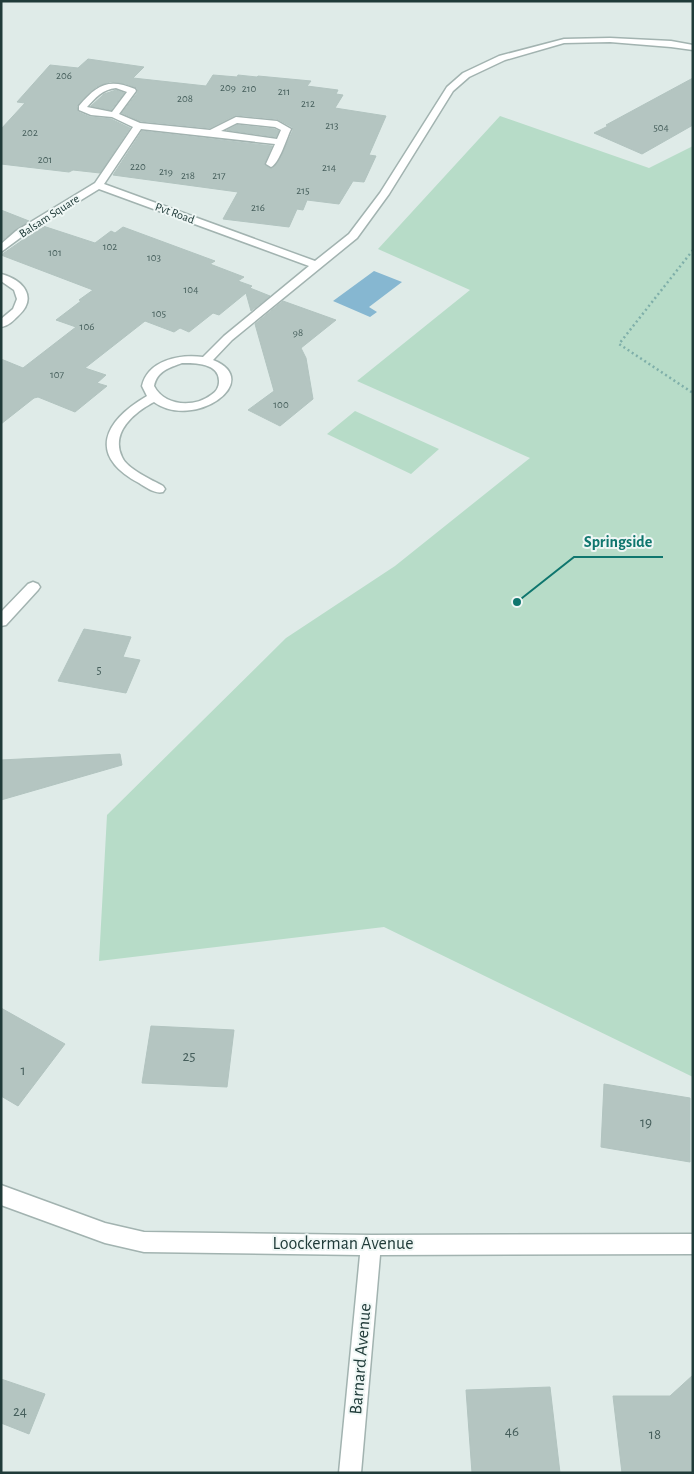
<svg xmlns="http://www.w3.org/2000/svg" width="694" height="1474" viewBox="0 0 694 1474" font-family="'Alegreya Sans',sans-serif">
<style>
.green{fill:#b7dcc8}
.water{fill:#86b7d1}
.building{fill:#b4c5c1;stroke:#b2c4c0}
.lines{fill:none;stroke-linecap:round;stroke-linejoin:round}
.minor-casing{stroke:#a2b3b0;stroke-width:3}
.path{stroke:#7fafa9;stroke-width:2.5;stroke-dasharray:2 3;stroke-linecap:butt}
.minor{fill:#fff;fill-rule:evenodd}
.labels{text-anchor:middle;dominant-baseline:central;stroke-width:4;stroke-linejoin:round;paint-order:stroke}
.far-number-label{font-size:11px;fill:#455e5b}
.far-street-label{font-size:12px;fill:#203b39;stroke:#eff7f5}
.number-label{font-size:12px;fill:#455e5b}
.near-number-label{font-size:15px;fill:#455e5b}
.near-street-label{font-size:18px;fill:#203b39;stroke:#eff7f5}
.leader{fill:none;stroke:#0f766e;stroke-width:2}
.callout-dot{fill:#0f766e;stroke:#eff7f5;stroke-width:2}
.callout-label{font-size:16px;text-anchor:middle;font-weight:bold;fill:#0f766e;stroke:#eff7f5;stroke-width:4;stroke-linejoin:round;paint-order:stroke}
</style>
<rect width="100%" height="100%" fill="#dfebe8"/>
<path class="green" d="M500,116L649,168L693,146V1077L384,927L99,961L107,815L286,638L395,566L530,458L357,381L470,290L378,249Z
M355,411L439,449L411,474L327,434Z"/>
<path class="water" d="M374,271L402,282L369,307L377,312L370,317L333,301Z"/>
<path class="building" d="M88,59L144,67L133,78L206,86L213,75L237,77L238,75L257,77L258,76L311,81L307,86L338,90L336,94L343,95L335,108L386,116L369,155L376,156L364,182L353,181L339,204L307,200L303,210L297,209L289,227L223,219L238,192L113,175L142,131L272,146L264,165L272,169L281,157L293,130L292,127L277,119L236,115L210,128L140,121L122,113L138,92L137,88L126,84L110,82L96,87L77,106L78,112L90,117L111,119L130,128L100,173L73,170L69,172L1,164V129L25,103L17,102L50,65L78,68Z
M693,78V125L642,154L594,133L608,126L606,125Z
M116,90L124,93L111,110L91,106L104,94Z
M237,125L274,129L279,131L276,137L227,130Z
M1,210L29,221L1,241Z
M43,226L95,243L111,231L115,233L123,227L215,261L210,264L244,277L238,281L252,286L250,288L270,296L251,311L246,293L219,315L213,313L189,332L180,328L174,332L145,321L85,368L106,375L97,383L107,386L75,412L38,397L34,398L1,424V359L23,368L76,327L56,320L81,301L79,300L93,290L1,255Z
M283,301L336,320L301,348L306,358L313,399L280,426L248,410L274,391L255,324Z
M84,629L131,637L123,657L140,660L126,693L58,681Z
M120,754L122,765L1,800V760Z
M1,1008L65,1044L18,1106L1,1096Z
M151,1026L234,1030L227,1087L142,1083Z
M604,1084L690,1098V1162L601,1147Z
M693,1375V1473H622L613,1396H670Z
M1,1379L45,1394L29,1434L1,1423Z
M550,1387L560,1473H472L466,1390Z"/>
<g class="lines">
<defs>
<path id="minor" d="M610,38L671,41L693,45V50L671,47L610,42L564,43L505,60L469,77L453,91L389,194L357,238L232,340L213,360C265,381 194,431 154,402C135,412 110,432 122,457C127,469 152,480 163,486L165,489L163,492C155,494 147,488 139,483C87,455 104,421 147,396L142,386C148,360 180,354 203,357L224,336L309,266L99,189L24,235L1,252V244L16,231L95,183L133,127L112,117L91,115L79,110V106C97,85 108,78 135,89L136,91L119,114L140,123L210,130L236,117L277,121L291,129C287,137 279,164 271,167L266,164L275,144L141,129L104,184L315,261L349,234L380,193L447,87L463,73L499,56L564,39ZM116,88L127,92L112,112L87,107C95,98 103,89 116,88ZM237,123L275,127L281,130L277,139L221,131ZM182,363C195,363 220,363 219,382C219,387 216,392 211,395C194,408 164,406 154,386C157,371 169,368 182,363Z
M1,274C24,280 38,298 18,316C13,321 8,326 1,327V319L13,309L17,299L14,290L1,281Z
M33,582L38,584L40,587L38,590L6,625L1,626V612L28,584Z
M1,1185L105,1223L144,1232L371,1235L693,1234V1254L380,1255L361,1473H339L360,1255L144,1252L105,1243L1,1205Z"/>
</defs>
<use href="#minor" class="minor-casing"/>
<path class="path" d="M693,250L619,344L693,393"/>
<use href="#minor" class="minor"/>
</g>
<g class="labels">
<g class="far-number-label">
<text x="64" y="75">206</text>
<text x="228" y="87">209</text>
<text x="249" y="88">210</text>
<text x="284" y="91">211</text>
<text x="185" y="98">208</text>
<text x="308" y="103">212</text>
<text x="332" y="125">213</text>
<text x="661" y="127">504</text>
<text x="30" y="132">202</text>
<text x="45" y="159">201</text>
<text x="138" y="166">220</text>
<text x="329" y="167">214</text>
<text x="166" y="171">219</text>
<text x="188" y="175">218</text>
<text x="219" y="175">217</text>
<text x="303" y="190">215</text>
<text x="258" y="207">216</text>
<text x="110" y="246">102</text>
<text x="55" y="252">101</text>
<text x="154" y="257">103</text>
<text x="191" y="289">104</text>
<text x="159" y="313">105</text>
<text x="87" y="326">106</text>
<text x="298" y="332">98</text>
<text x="57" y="374">107</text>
<text x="281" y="404">100</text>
</g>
<g class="far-street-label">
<text transform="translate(175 213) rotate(20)">Pvt Road</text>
<text transform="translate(49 216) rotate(-33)">Balsam Square</text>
</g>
<g class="number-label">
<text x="99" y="670">5</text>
</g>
<g class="near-number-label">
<text x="189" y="1056">25</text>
<text x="23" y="1070">1</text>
<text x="646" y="1122">19</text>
<text x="20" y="1411">24</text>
<text x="512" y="1431">46</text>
<text x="655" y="1434">18</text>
</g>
<g class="near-street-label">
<text x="343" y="1244">Loockerman Avenue</text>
<text transform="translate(361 1359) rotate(-85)">Barnard Avenue</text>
</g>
</g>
<path class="leader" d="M517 602L574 557H663"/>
<circle class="callout-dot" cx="517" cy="602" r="5"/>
<g class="callout-label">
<text x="618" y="547">Springside</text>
</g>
<rect width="694" height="1474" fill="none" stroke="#203b39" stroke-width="5"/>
</svg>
